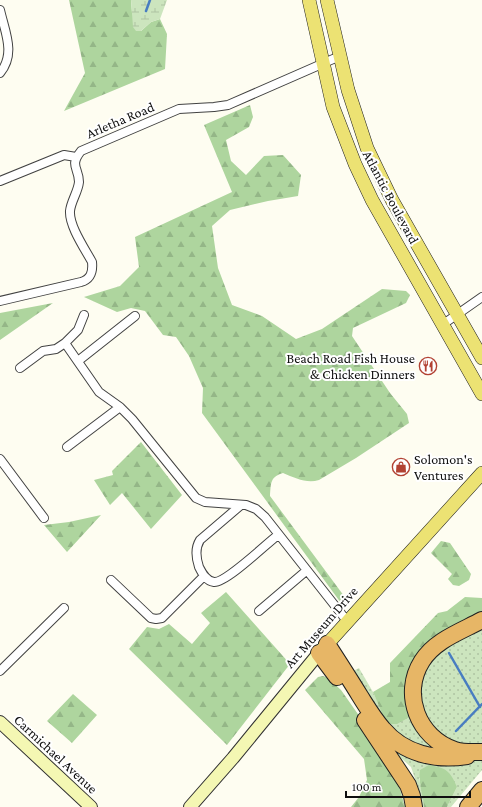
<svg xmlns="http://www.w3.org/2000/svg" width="482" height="807" viewBox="0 0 482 807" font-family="'Crimson Pro',serif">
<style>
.grass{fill:url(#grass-dots)}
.forest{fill:url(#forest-firs)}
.wetland{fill:url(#wetland-marsh)}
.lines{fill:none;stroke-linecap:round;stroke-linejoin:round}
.stream{stroke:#487dc1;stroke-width:2.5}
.street-casing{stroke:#424242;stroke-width:10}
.secondary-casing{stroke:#313131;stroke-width:14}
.primary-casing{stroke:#202020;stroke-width:14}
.highway-casing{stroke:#202020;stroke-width:18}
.street{stroke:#fff;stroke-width:8}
.secondary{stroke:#f4f7b3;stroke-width:12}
.primary{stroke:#ece273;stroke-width:13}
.highway{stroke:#e7b666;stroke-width:16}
.labels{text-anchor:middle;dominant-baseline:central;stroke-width:4;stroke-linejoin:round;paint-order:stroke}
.street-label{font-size:14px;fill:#0f0f0f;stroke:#fff}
.poi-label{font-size:14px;fill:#0f0f0f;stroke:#fff;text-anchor:end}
</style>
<defs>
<pattern id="grass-dots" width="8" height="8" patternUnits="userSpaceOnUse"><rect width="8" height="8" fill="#cce5be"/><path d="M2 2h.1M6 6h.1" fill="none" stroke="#aec3a2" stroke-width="1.8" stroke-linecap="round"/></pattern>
<pattern id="forest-firs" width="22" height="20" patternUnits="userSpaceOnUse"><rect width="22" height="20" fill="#aed59e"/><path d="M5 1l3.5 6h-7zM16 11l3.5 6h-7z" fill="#94b687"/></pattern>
<pattern id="wetland-marsh" width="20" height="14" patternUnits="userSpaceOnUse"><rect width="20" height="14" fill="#cce5be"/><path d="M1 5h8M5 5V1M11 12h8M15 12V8" fill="none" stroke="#aec3a2"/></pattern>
</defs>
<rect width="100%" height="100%" fill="#fefdf1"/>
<path class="grass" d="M482,625V747L446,742L422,716L419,676L444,644Z
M359,668L373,692L386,720L413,715L436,748L437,753L396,735L351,672Z
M384,737L469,763L473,762V761L482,757V770L451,807H447L457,787L419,778L423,795L424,807H421L420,793L411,767L393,751Z"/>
<path class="forest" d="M69,0H131L132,13L141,31L151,22L160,19L167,34L165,69L64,111L85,73Z
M250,105L253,117L249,127L226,140L231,161L246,175L264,156L283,155L301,175L298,196L268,201L230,210L212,226L218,268L232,305L262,316L296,339L322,329L382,289L406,291L410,295L406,303L353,328L352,336L390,393L407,414L409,423L356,458L319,480C307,484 295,478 283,473C270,477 271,483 270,496L347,600L341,603L202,413L203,388L189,356L176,337L163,335L145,311L131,308L117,312L84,297L120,286L139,267L135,237L232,192L204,125Z
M53,303L0,340V313Z
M141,442L182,495L151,529L122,493L110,505L94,480L113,475L112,471Z
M101,515L67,552L44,525L69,522Z
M441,541L450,543L471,574L469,580L459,586L453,585L448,579L452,574L431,553Z
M226,592L290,664L227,745L129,649L147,627L159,629L169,624L192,644L210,623L201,613Z
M465,597L482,598V616L427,650L413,715L397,724H391L385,720L373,692L390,682V663L438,613L447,611Z
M323,676L328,678L341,690L360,717L376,744L377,753L392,773L399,786L405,807H351L359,797L367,780L364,759L305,690L318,677Z
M73,694L97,715L72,743L47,721Z
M429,765C447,768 450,771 457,787L447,807H424C423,794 418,782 420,770Z"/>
<path class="wetland" d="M131,0H167L160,19L151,22L141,31H136L133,27Z"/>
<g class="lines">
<path class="stream" d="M146,11L150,0
M449,653L480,707
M456,731L482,704"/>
<defs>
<path id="street" d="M0,10C5,32 16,54 0,73
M0,181L64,155L76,157
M0,301L81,282C91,279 93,272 92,262C85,249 69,226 70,211C71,201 78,192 79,182C79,168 69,166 81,151L179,109L214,107L228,105L340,56
M442,325L482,297
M65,343L99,392L120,407L132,419L196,498L205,502L246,505L256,509L265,517L347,621
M78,361L135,316
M20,368L43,351L56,349L65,343L78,330L84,315
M67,447L120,407
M0,459L44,518
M241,505L200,540C195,548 196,558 199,567C202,573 206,581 214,582C226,583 266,544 278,535
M111,580L151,618L156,619L162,618L204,576
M259,611L306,571
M0,671L64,608"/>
<path id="secondary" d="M0,722L91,807
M190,807L233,758L319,653"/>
<path id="primary" d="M309,0L333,107L355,164L372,200L482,394
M327,0L348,90L367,148L392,200L482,358
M321,651L482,473"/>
<path id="highway" d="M482,620C462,631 435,640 422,661C401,694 418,738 455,750C464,753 473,752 482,752
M327,644C338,661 349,678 360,696C367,707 374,719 383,729C404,754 436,761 467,756
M319,653L337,677
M365,720L408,785L412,796L414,807
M468,807L482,790"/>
</defs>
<use href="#street" class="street-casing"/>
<use href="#secondary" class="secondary-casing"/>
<use href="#primary" class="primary-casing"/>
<use href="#highway" class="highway-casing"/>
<use href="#street" class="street"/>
<use href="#secondary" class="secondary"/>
<use href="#primary" class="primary"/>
<use href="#highway" class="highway"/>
</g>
<defs>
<symbol id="restaurant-ring" viewBox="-11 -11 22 22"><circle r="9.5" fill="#fff" stroke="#b24233" stroke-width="1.5"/><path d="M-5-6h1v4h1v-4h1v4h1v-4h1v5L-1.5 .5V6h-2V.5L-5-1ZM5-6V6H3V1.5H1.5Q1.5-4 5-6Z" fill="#b24233"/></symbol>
<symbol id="shop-ring" viewBox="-11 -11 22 22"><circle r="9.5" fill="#fff" stroke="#b24233" stroke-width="1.5"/><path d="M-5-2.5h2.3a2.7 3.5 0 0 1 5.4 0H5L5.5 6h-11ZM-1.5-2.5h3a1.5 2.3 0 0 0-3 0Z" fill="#b24233"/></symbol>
</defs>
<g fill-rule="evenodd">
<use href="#restaurant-ring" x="418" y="356" width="20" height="20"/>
<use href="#shop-ring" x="391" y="457" width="20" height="20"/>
</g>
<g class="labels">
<g class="street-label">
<text transform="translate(120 120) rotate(-23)">Arletha Road</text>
<text transform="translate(391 197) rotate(62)">Atlantic Boulevard</text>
<text transform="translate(321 627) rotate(-49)">Art Museum Drive</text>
<text transform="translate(56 754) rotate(43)">Carmichael Avenue</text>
</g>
<g class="poi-label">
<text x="415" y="358">Beach Road Fish House<tspan x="415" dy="16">&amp; Chicken Dinners</tspan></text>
<text x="414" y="459" text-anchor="start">Solomon's<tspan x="414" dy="16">Ventures</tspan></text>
</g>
</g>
<path d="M346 791v6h124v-6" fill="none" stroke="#0f0f0f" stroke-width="2"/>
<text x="352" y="791" font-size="12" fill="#0f0f0f" stroke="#ffffff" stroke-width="3" paint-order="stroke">100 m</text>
</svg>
